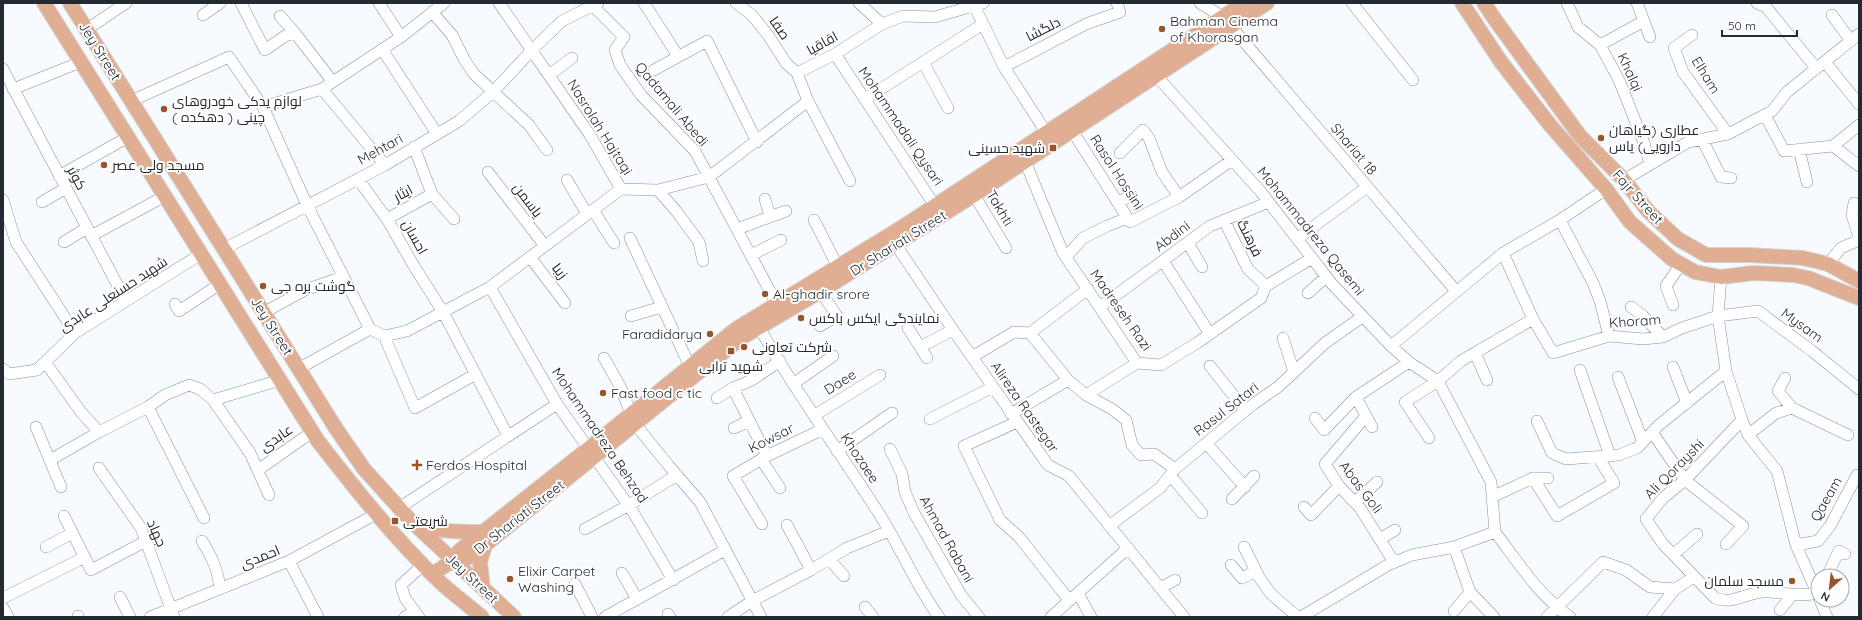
<svg xmlns="http://www.w3.org/2000/svg" width="1862" height="620" viewBox="0 0 1862 620" font-family="Quicksand,Cairo,sans-serif">
<style>
.lines{fill:none;stroke-linecap:round;stroke-linejoin:round}
.minor-casing{stroke:#8092a4;stroke-width:12}
.major-casing{stroke:#d3d4d6;stroke-width:16}
.minor{stroke:#fff;stroke-width:11}
.major{stroke:#e0af93;stroke-width:14}
.poi-dot{fill:#9a542c;stroke:#fff;stroke-width:1.5}
.labels{text-anchor:middle;dominant-baseline:central;stroke-width:4;stroke-linejoin:round;paint-order:stroke}
.poi-label{font-size:14px;fill:#232a31;stroke:#fff;text-anchor:start}
.street-label{font-size:14px;fill:#232a31;stroke:#fff}
</style>
<rect width="100%" height="100%" fill="#f7fbff"/>
<g class="lines">
<defs>
<path id="minor" d="M241,3L265,50L285,36L295,33L333,82
M379,3L401,37
M499,3L590,135L621,189L658,190L709,177L808,101
M590,3L624,37L615,50L620,65L641,95L695,151L780,310
M644,3L678,56
M736,3L752,15L768,35L786,63L797,73
M859,3L882,24
M973,3L1004,67L1051,140
M1200,3L1223,17L1456,291
M1352,3L1413,80
M1567,3L1578,27L1600,45L1619,80L1644,143L1650,164
M1637,3L1650,37
M1757,3L1766,7L1816,68
M432,12L452,35L464,59L474,74L529,125L547,150
M203,15L220,3
M1832,15L1851,41
M280,16L295,33
M86,30L126,3
M1692,35L1674,48L1683,72L1728,134
M1600,45L1644,21
M382,49L437,134
M835,54L939,212
M923,62L948,108
M1825,62L1859,104
M1004,67L1086,24L1120,12L1117,3
M3,69L126,301
M654,70L707,41L757,142
M1151,70L1261,192L1332,284L1391,346L1409,362L1438,381L1491,482L1495,532
M549,75L572,58
M13,89L81,62
M322,89L385,165
M865,99L983,24
M131,101L229,57L263,107L307,205L370,329L384,336L407,331L490,287L621,189
M263,107L322,89L401,37L444,3
M1765,115L1784,151L1833,146L1859,125
M1068,124L1130,222L1179,197L1232,160
M1702,139L1721,177L1731,178
M1833,146L1859,166
M414,147L432,194L454,219
M1799,149L1807,182
M1120,153L1143,130L1149,138L1162,172L1179,197
M1022,154L1063,253L1137,363L1161,365L1197,343L1261,298L1266,286L1312,258
M488,172L545,246
M59,176L128,137
M358,179L387,219L414,266L443,312L508,436
M567,180L587,214
M1624,180L1688,142L1728,134L1772,111L1787,92L1859,34
M850,181L808,101L797,73L835,54L882,24L903,16L935,17L983,3
M970,188L1006,248
M658,190L677,212L699,242L703,261
M765,199L770,217
M3,200L16,242L75,333
M42,202L66,188
M1117,202L1132,196
M1854,203L1852,215L1859,237
M593,210L614,243
M387,219L432,194
M814,220L841,273
M1224,220L1248,269L1266,286
M1560,220L1593,283L1600,301L1609,336
M737,229L786,211
M91,236L165,196
M630,238L693,373
M892,239L953,330L1048,465L1069,476L1184,617
M1297,239L1367,187
M64,242L87,228
M1188,243L1202,267
M224,249L385,165L459,121L493,92L532,50L562,21L598,3
M1503,253L1533,319L1553,353L1609,336L1643,339L1663,337L1682,328L1718,316L1758,311L1812,351L1859,389
M751,255L781,240
M530,257L565,303
M1066,257L1083,238L1107,226L1127,218
M1163,261L1210,334
M1828,264L1841,248L1859,240
M1721,277L1718,316L1726,371L1742,420L1748,435L1777,471L1796,545L1818,595
M817,286L837,316L820,326
M490,287L557,404L633,512L673,580
M1308,293L1326,277
M175,304L179,311L220,284
M1673,305L1666,286L1681,264
M1100,307L1210,226L1269,202
M1631,307L1642,315L1663,337
M263,313L305,290L343,277
M631,316L662,307
M755,320C792,387 837,448 878,512C900,546 915,584 939,617
M908,328L927,358
M1030,333L1068,380L1086,395L1112,409L1126,420L1132,445L1141,455L1154,454L1175,469
M384,336L415,408L476,374
M1283,338L1294,372
M1391,346L1503,253L1560,220L1606,189
M920,347L953,330
M1475,353L1487,380
M972,357L1014,332L1030,333L1088,289
M604,358L620,386L635,424L669,466L700,502L761,617
M45,362L81,412L99,432
M1210,366L1245,410
M1673,367L1687,403
M3,369L9,374L37,370L75,333L201,254
M298,369L370,329
M1580,370L1610,456
M1618,377L1643,442
M1785,378L1778,391L1792,408
M793,384L833,356
M733,388L767,456
M1086,395L1137,363
M1356,397L1372,427
M717,398L733,388L752,380L780,361
M213,400L280,380
M148,407L204,518
M1011,414L1068,380
M815,415L880,375
M1366,416L1325,464L1339,486L1360,508L1394,562
M1315,418L1324,430L1356,397L1409,362
M930,419L993,387
M1742,420L1685,480L1663,498L1646,519L1663,544L1715,598C1733,605 1745,593 1763,592C1781,591 1799,598 1818,593
M1537,421L1552,453L1566,459L1619,455L1637,448L1659,425L1726,371
M1017,422L964,446L1000,520L1019,537L1069,600
M36,427L61,487
M734,428L749,421
M1652,432L1685,480L1743,526L1726,544
M1748,435L1776,413L1792,408L1848,435
M1429,438L1405,402L1438,381L1461,361L1533,319
M1206,443L1245,487
M890,449L902,474L905,492L914,513L961,595L979,617
M837,451L892,413
M761,459L780,488
M50,460L99,432L148,407L165,395L189,385L200,389L213,400L250,453L269,495
M99,468L141,528L174,617
M258,470L312,432
M1170,475L1202,513
M1533,478H1548
M1492,497L1533,478L1557,516L1614,483L1598,457
M1232,499L1254,476
M1355,502L1377,482
M1304,507L1311,515L1339,486
M399,508L557,404
M64,516L91,570L146,541
M762,524L733,476L767,456L823,429
M787,525L811,570
M1109,526L1160,488L1175,469L1252,405L1278,387L1325,343L1362,317
M585,529L629,505L677,475
M1495,532C1518,562 1539,596 1570,617
M1380,539L1395,530
M202,541C212,557 218,570 220,589
M1796,545L1818,541L1830,526L1857,475L1859,476
M46,547L73,533
M1244,547L1259,577L1271,594L1298,617
M1454,547L1470,592L1494,617
M1674,554L1697,534
M829,559L844,576
M289,561L318,617
M1231,565L1242,578L1256,571
M622,573L637,599
M1827,576L1839,551L1845,554
M575,584L592,617
M1160,588L1175,580
M1078,593L1091,617
M120,597L130,617
M3,598L85,557
M1820,600L1827,617
M865,607L873,617
M3,608L8,617
M1780,610L1792,595
M1454,611L1470,592
M668,614L670,617
M78,616V617
M150,617L289,561L376,514
M405,617L414,611
M419,617L405,598L401,585L423,565
M605,617L725,550
M728,617L752,601L811,570L847,548L889,531
M1051,617L1128,548
M1301,617L1388,565L1412,555L1454,547L1495,532
M1547,617L1603,562L1626,570L1650,587L1675,589L1694,577
M1653,617L1675,589"/>
<path id="major" d="M44,3L318,441C356,490 395,539 440,582C453,594 468,605 482,617
M70,3L337,430L364,469L411,521L514,617
M1462,3L1501,62L1550,125L1606,189L1630,222L1672,259L1695,272L1721,277L1753,273L1793,275L1808,278L1859,298
M1484,3L1496,21L1580,136L1624,180L1648,211L1678,239L1706,255H1749L1803,258L1828,264L1859,281
M416,523C438,532 459,532 482,532
M452,561L466,559L485,545L741,338L821,291L974,195L1267,3
M433,574L452,561L459,551L588,449L736,329L904,226L1244,3
M483,588L480,562L485,545"/>
</defs>
<use href="#minor" class="minor-casing"/>
<use href="#major" class="major-casing"/>
<use href="#minor" class="minor"/>
<use href="#major" class="major"/>
</g>
<g class="poi-dot">
<circle cx="1162" cy="29" r="4"/>
<circle cx="164" cy="109" r="4"/>
<circle cx="1601" cy="138" r="4"/>
<rect x="1049" y="144" width="8" height="8" rx="2"/>
<circle cx="104" cy="165" r="4"/>
<circle cx="263" cy="286" r="4"/>
<circle cx="765" cy="294" r="4"/>
<circle cx="801" cy="318" r="4"/>
<circle cx="710" cy="334" r="4"/>
<circle cx="744" cy="347" r="4"/>
<rect x="727" y="347" width="8" height="8" rx="2"/>
<circle cx="603" cy="393" r="4"/>
<path d="M415 459h4v4h4v4h-4v4h-4v-4h-4v-4h4z"/>
<rect x="391" y="517" width="8" height="8" rx="2"/>
<circle cx="510" cy="579" r="4"/>
<circle cx="1792" cy="581" r="4"/>
</g>
<g class="labels">
<g class="poi-label">
<text x="1170" y="21">Bahman Cinema<tspan x="1170" dy="16">of Khorasgan</tspan></text>
<text x="172" y="101">لوازم یدکی خودروهای<tspan x="172" dy="16">چینی ( دهکده )</tspan></text>
<text x="1609" y="130">عطاری (گیاهان<tspan x="1609" dy="16">دارویی) یاس</tspan></text>
<text x="1045" y="148" text-anchor="end">شهید حسینی</text>
<text x="112" y="165">مسجد ولی عصر</text>
<text x="271" y="286">گوشت بره جی</text>
<text x="773" y="294">Al-ghadir srore</text>
<text x="809" y="318">نمایندگی ایکس باکس</text>
<text x="702" y="334" text-anchor="end">Faradidarya</text>
<text x="752" y="347">شرکت تعاونی</text>
<text x="731" y="366" text-anchor="middle">شهید ترابی</text>
<text x="611" y="393">Fast food c tic</text>
<text x="426" y="465">Ferdos Hospital</text>
<text x="403" y="521">شریعتی</text>
<text x="518" y="571">Elixir Carpet<tspan x="518" dy="16">Washing</tspan></text>
<text x="1784" y="581" text-anchor="end">مسجد سلمان</text>
</g>
<g class="street-label">
<text transform="translate(780 28) rotate(55)">صفا</text>
<text transform="translate(1043 29) rotate(-27)">دلگشا</text>
<text transform="translate(822 43) rotate(-29)">اقاقیا</text>
<text transform="translate(100 51) rotate(58)">Jey Street</text>
<text transform="translate(1630 72) rotate(65)">Khalqi</text>
<text transform="translate(1706 75) rotate(58)">Elham</text>
<text transform="translate(672 104) rotate(50)">Qadamali Abedi</text>
<text transform="translate(901 126) rotate(56)">Mohammadali Qysari</text>
<text transform="translate(600 127) rotate(58)">Nasrolah Hajtaqi</text>
<text transform="translate(380 149) rotate(-29)">Mehtari</text>
<text transform="translate(1354 149) rotate(50)">Shariat 18</text>
<text transform="translate(1117 172) rotate(57)">Rasol Hossini</text>
<text transform="translate(77 178) rotate(62)">کوثر</text>
<text transform="translate(403 193) rotate(-28)">ایثار</text>
<text transform="translate(1638 197) rotate(48)">Fajr Street</text>
<text transform="translate(528 200) rotate(53)">یاسمن</text>
<text transform="translate(1000 208) rotate(59)">Takhti</text>
<text transform="translate(1311 231) rotate(51)">Mohammadreza Qasemi</text>
<text transform="translate(1172 236) rotate(-37)">Abdini</text>
<text transform="translate(415 237) rotate(61)">احسان</text>
<text transform="translate(1250 238) rotate(64)">فرهنگ</text>
<text transform="translate(898 243) rotate(-32)">Dr Shariati Street</text>
<text transform="translate(560 271) rotate(53)">زیبا</text>
<text transform="translate(113 294) rotate(-33)">شهید حسنعلی عابدی</text>
<text transform="translate(1121 310) rotate(55)">Madreseh Razi</text>
<text transform="translate(1635 321) rotate(-4)">Khoram</text>
<text transform="translate(1802 325) rotate(36)">Mysam</text>
<text transform="translate(272 326) rotate(58)">Jey Street</text>
<text transform="translate(840 382) rotate(-32)">Daee</text>
<text transform="translate(1025 407) rotate(55)">Alireza Rastegar</text>
<text transform="translate(1226 409) rotate(-38)">Rasul Satari</text>
<text transform="translate(600 435) rotate(56)">Mohammadreza Behzad</text>
<text transform="translate(276 438) rotate(-35)">عابدی</text>
<text transform="translate(771 438) rotate(-27)">Kowsar</text>
<text transform="translate(860 458) rotate(56)">Khozaee</text>
<text transform="translate(1674 469) rotate(-45)">Ali Qorayshi</text>
<text transform="translate(1361 487) rotate(53)">Abas Goli</text>
<text transform="translate(1826 499) rotate(-60)">Qaeam</text>
<text transform="translate(519 517) rotate(-38)">Dr Shariati Street</text>
<text transform="translate(157 533) rotate(66)">جهاد</text>
<text transform="translate(947 539) rotate(61)">Ahmad Rabani</text>
<text transform="translate(260 557) rotate(-22)">احمدی</text>
<text transform="translate(472 578) rotate(43)">Jey Street</text>
</g>
</g>
<rect width="1862" height="620" fill="none" stroke="#232a31" stroke-width="8"/>
<g transform="translate(1830 588) rotate(208)"><circle r="19" fill="#ffffff" stroke="#a7aaad"/>
<path d="M0-3L7 15L0 10L-7 15Z" fill="#9a542c"/>
<text y="-6" font-size="11" font-weight="bold" text-anchor="middle" fill="#232a31">N</text>
</g>
<path d="M1722 30v6h75v-6" fill="none" stroke="#232a31" stroke-width="2"/>
<text x="1728" y="30" font-size="12" fill="#232a31" stroke="#ffffff" stroke-width="3" paint-order="stroke">50 m</text>
</svg>
